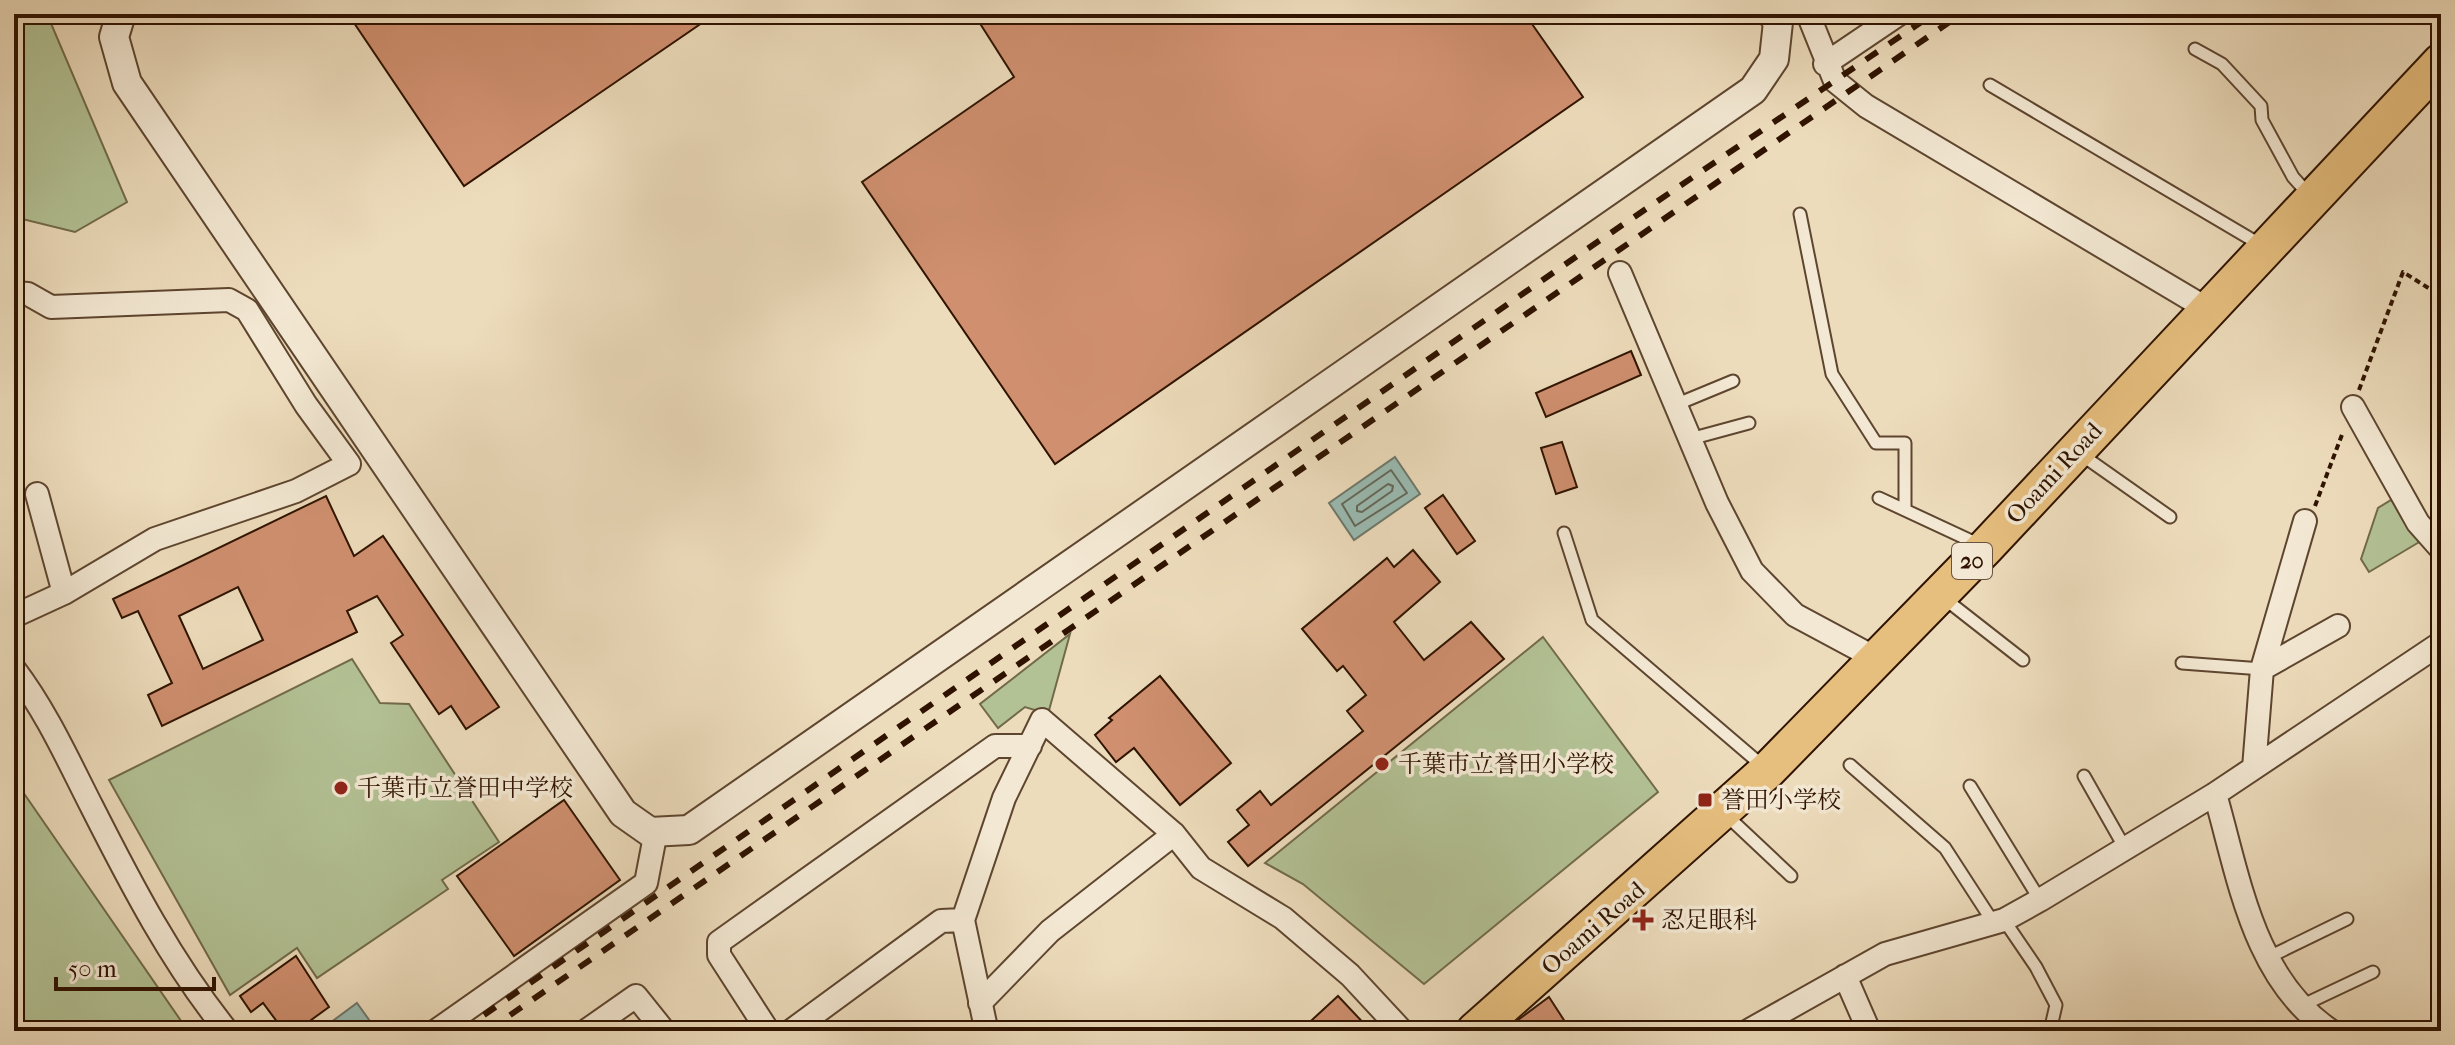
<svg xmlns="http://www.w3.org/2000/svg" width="2455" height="1045" viewBox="0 0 2455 1045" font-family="'IM FELL French Canon','Noto Serif JP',serif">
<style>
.green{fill:#b3c295;stroke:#716a4a;stroke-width:2}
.water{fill:#99bbb2;stroke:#6f786b;stroke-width:2}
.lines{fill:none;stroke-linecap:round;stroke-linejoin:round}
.shore{stroke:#646759;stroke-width:2}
.building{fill:#d09070;stroke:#2f1300;stroke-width:2;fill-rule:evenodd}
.service-casing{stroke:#5e452f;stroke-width:15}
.minor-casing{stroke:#5e452f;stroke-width:26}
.tertiary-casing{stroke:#5e452f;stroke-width:32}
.primary-casing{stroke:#2f1300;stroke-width:40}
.path{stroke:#2f1300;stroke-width:4;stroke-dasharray:6 4;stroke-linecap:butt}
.service{stroke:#f3e8d3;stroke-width:11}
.minor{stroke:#f3e8d3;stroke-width:22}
.tertiary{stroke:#f3e8d3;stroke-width:28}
.primary{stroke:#e6be7e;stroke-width:36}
.rail{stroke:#2f1300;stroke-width:6;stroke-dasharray:14 14;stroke-linecap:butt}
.poi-dot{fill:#8f2418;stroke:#f3e8d3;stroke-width:3}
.labels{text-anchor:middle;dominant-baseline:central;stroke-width:7;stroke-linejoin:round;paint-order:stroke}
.shield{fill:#f3e8d3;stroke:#6a533f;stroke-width:2}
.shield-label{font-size:22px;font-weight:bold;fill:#2f1300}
.street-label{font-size:24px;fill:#2f1300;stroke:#f3e8d3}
.poi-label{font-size:24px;fill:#2f1300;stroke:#f3e8d3;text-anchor:start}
</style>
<rect width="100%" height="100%" fill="#eddcbc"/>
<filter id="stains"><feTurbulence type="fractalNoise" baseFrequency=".0025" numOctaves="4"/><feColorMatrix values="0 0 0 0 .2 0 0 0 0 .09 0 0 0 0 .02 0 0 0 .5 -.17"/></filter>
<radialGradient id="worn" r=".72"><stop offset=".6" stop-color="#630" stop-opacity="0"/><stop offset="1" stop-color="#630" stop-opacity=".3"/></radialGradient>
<path class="green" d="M14,14H47L127,202L75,232L14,217Z
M2396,497L2421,541L2369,572L2361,559L2378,508Z
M1070,634L1048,714L1025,707L998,728L980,704Z
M1543,637L1658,792L1424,984L1303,884L1265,863Z
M352,659L380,703L409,704L499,842L442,880L448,889L317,978L297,948L230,995L109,780Z
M14,779L188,1031H14Z"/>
<path class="water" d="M1395,457L1420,494L1354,540L1329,503Z
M357,1003L377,1031H319Z"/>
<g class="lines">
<path class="shore" d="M1391,470L1407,493L1355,526L1342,504Z
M1388,484L1393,486L1392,491L1362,512L1357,511V506Z"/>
</g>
<path class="building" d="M348,14H715L464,186Z
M974,14H1525L1583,97L1055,464L862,182L1014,77Z
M1631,351L1641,375L1546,417L1536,393Z
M1562,442L1577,487L1556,494L1541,448Z
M1443,495L1475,541L1457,554L1425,508Z
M326,496L354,556L383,536L499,707L466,729L451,706L439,714L391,643L403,635L377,596L347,611L357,632L162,726L148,695L172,683L138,611L122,618L113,599ZM238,587L263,640L203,669L179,616Z
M1413,550L1440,582L1394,622L1424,660L1471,622L1504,659L1248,866L1228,842L1249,825L1237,810L1260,791L1271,805L1363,731L1347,711L1366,695L1343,666L1337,671L1302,629L1387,558L1394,567Z
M1160,676L1231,763L1180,805L1134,748L1116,762L1095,735L1112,720L1109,718Z
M564,800L620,880L514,956L457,876Z
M296,956L329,1007L296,1031H284L263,1003L251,1012L240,996Z
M1338,996L1371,1031H1300Z
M1549,997L1571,1031H1525L1518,1020Z"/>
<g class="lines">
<defs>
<path id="service" d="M2438,14L2441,16
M2195,49L2222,64L2261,106L2262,120L2293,177L2311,197
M1990,85L2261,245
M1800,214L1832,374L1876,443H1905V508
M1675,405L1733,381
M1690,439L1749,423
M2079,453L2170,517
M1879,498L1980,545
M1564,533L1592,620L1765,768
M1945,599L2023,660
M2182,663L2262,669
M1850,765L1945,848L1993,922
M2084,776L2126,850
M1970,786L2040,900
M1724,813L1791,876
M2004,920L2036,967L2056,1005L2050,1031
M2267,958L2347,919
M2301,1006L2373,972"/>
<path id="minor" d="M1808,14L1835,81L1866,106L2209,310
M1825,64L1899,14
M1620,273L1717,503L1752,571L1795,615L1877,659
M14,293L28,294L51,307L229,300L247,310L306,405L349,464L296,491L155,539L64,593L14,616
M2353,407L2418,523L2441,549
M37,494L64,593
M14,669C46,711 68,760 92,807C131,884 172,963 227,1031
M2262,669L2338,626
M2254,768L2262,669L2305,521
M2215,794C2239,877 2253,979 2331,1031
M1845,976L1869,1031
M980,1003L1050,931L1174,834
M436,1031L646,883L656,831
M586,1031L636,996L664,1031
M768,1031L719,955V942L995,746H1030
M791,1031L941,921L963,920
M983,1031L986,1028L963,920L1004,798L1042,720L1174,834L1201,868L1283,918L1350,975L1402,1031
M1748,1031L1885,954L2004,920L2040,900L2215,794L2441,643"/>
<path id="tertiary" d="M121,14L114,37L127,83L623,813L650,832L689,830L1753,90L1774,59L1778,22L1772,14"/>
<path id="primary" d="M1475,1031L1768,770L1985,548L2441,62"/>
</defs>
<use href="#service" class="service-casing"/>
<use href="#minor" class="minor-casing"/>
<use href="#tertiary" class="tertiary-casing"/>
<use href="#primary" class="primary-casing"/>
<path class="path" d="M2359,390L2403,272L2441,296
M2315,506L2343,432"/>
<use href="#service" class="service"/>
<use href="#minor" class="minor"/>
<use href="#tertiary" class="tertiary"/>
<use href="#primary" class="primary"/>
<path class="rail" d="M461,1031L1593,245L1933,14
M487,1031L1961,14"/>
</g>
<g class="poi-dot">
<circle cx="1382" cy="764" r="8"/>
<circle cx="341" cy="788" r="8"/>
<rect x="1697" y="792" width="16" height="16" rx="4"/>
<path d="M1639 908h8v8h8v8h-8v8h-8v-8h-8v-8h8z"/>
</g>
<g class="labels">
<rect class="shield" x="1952" y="543" width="40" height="36" rx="6"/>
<g class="shield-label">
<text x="1972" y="561">20</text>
</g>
<g class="street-label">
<text transform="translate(2054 473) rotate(-47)">Ooami Road</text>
<text transform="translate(1593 928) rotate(-41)">Ooami Road</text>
</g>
<g class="poi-label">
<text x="1398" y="764">千葉市立誉田小学校</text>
<text x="357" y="788">千葉市立誉田中学校</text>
<text x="1721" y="800">誉田小学校</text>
<text x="1661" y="920">忍足眼科</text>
</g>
</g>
<rect width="2455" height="1045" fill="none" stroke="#eddcbc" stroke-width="48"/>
<rect x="16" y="16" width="2423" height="1013" fill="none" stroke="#2f1300" stroke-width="4"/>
<rect x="24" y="24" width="2407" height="997" fill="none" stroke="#2f1300" stroke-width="2"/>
<path d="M56 977v12h158v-12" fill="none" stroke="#2f1300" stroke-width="4"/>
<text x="68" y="977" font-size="24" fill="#2f1300" stroke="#f3e8d3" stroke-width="6" paint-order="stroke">50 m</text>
<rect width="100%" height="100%" filter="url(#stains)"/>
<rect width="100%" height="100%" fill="url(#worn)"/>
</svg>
